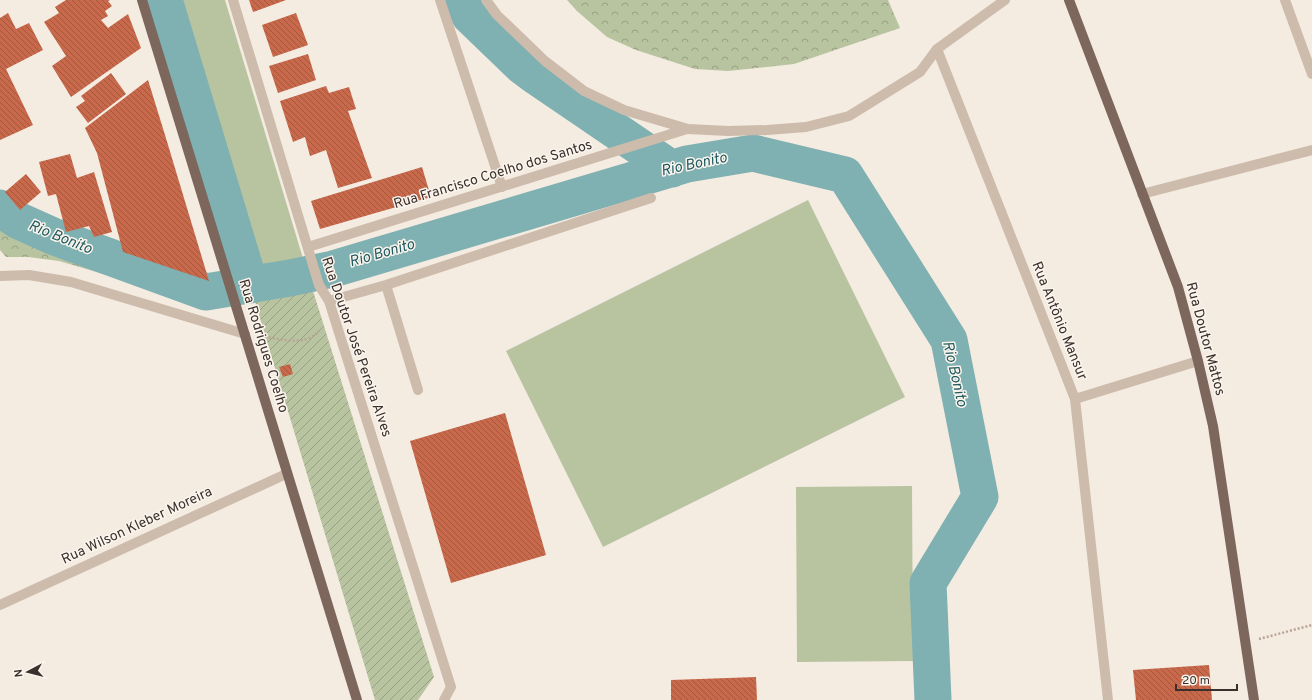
<svg xmlns="http://www.w3.org/2000/svg" width="1312" height="700" viewBox="0 0 1312 700" font-family="Overpass,sans-serif">
<style>
.grass{fill:#b8c4a0}
.forest{fill:url(#forest-crowns)}
.garden{fill:url(#garden-furrows)}
.lines{fill:none;stroke-linecap:round;stroke-linejoin:round}
.river{stroke:#7fb0b2;stroke-width:37}
.building{fill:url(#building-back-hatch)}
.path{stroke:#b9a596;stroke-width:2.5;stroke-dasharray:2 2;stroke-linecap:butt}
.minor{stroke:#cdbbac;stroke-width:10}
.major{stroke:#7d675c;stroke-width:10}
.labels{text-anchor:middle;dominant-baseline:central;stroke-width:3;stroke-linejoin:round;paint-order:stroke}
.street-label{font-size:14px;fill:#3b302b;stroke:#fbf5ee}
.water-label{font-size:15px;font-style:italic;fill:#1f5a5e;stroke:#fbf5ee}
</style>
<defs>
<pattern id="forest-crowns" width="20" height="18" patternUnits="userSpaceOnUse"><rect width="20" height="18" fill="#b8c4a0"/><path d="M2 6a3 3 0 1 1 6 0M12 15a3 3 0 1 1 6 0" fill="none" stroke="#97a083"/></pattern>
<pattern id="garden-furrows" width="10" height="10" patternUnits="userSpaceOnUse"><rect width="10" height="10" fill="#b8c4a0"/><path d="M-1 1l2-2M0 10L10 0M9 11l2-2" fill="none" stroke="#97a083"/></pattern>
<pattern id="building-back-hatch" width="6" height="6" patternUnits="userSpaceOnUse"><rect width="6" height="6" fill="#c8694b"/><path d="M-1 5l2 2M0 0l6 6M5-1l2 2" fill="none" stroke="#a4573f"/></pattern>
</defs>
<rect width="100%" height="100%" fill="#f4ebe1"/>
<path class="grass" d="M164,0H225L308,275L250,285Z
M808,200L905,397L603,547L506,351Z
M912,486L913,661L797,662L796,487Z"/>
<path class="forest" d="M567,0H888L900,28L794,64L728,71L695,69L636,50L607,37L577,11Z
M0,198L3,201L20,210L43,216L93,243L123,252L209,281L216,307L59,261L28,257H6L0,250Z"/>
<path class="garden" d="M308,275L434,677L418,700H375L250,285Z"/>
<g class="lines">
<path class="river" d="M164,0L250,285
M459,0L470,16L522,66L534,75L672,169
M0,208L17,220L55,237L206,292L290,278L333,269L687,164L753,153L845,175L949,340L980,497L928,583L933,700"/>
</g>
<path class="building" d="M66,0H110L108,1L112,6L105,11L108,16L101,20L108,28L128,14L141,48L71,97L52,66L66,56L44,22L59,13L55,7Z
M249,0H286L253,12Z
M8,13L16,29L29,23L43,50L6,69L33,125L0,140V18Z
M296,13L308,45L273,57L262,25Z
M308,54L316,80L278,93L269,66Z
M111,73L126,94L88,123L76,107L85,101L81,96Z
M148,80L165,135L209,281L123,252L97,153L85,128Z
M326,86L329,93L349,87L356,109L348,111L372,178L338,188L326,150L310,156L305,137L293,142L280,101Z
M70,154L77,178L94,172L112,232L94,237L89,226L66,232L56,194L48,196L39,162Z
M422,167L431,197L320,229L311,201Z
M26,174L41,192L20,210L5,192Z
M290,364L293,374L283,377L279,367Z
M505,413L546,555L451,583L410,441Z
M1209,665L1212,700H1136L1133,670Z
M756,677L757,700H671V680Z"/>
<g class="lines">
<path class="path" d="M261,336C281,339 308,348 321,328
M1259,639L1312,625"/>
<path class="minor" d="M233,0L319,285L329,301L451,687L444,700
M440,0L502,187
M486,0L497,15L545,61L584,91L624,110L688,129L728,131L767,130L806,127L849,116L920,72L937,49L1005,0
M1285,0L1312,74
M937,49L1075,399L1108,700
M1142,194L1312,150
M308,247L687,129
M0,276L29,275L71,282L245,334
M386,285L418,390
M329,301L386,285L651,198
M1075,399L1198,361
M0,605L286,474"/>
<path class="major" d="M142,0C215,233 284,467 357,700
M1069,0L1178,287L1198,361L1213,426L1254,700"/>
</g>
<g class="labels">
<g class="street-label">
<text transform="translate(493 175) rotate(-17)">Rua Francisco Coelho dos Santos</text>
<text transform="translate(1059 321) rotate(68)">Rua Antônio Mansur</text>
<text transform="translate(1205 339) rotate(75)">Rua Doutor Mattos</text>
<text transform="translate(263 346) rotate(73)">Rua Rodrigues Coelho</text>
<text transform="translate(356 347) rotate(71)">Rua Doutor José Pereira Alves</text>
<text transform="translate(137 526) rotate(-25)">Rua Wilson Kleber Moreira</text>
</g>
<g class="water-label">
<text transform="translate(694 165) rotate(-12)">Rio Bonito</text>
<text transform="translate(60 238) rotate(22)">Rio Bonito</text>
<text transform="translate(382 254) rotate(-16)">Rio Bonito</text>
<text transform="translate(954 374) rotate(77)">Rio Bonito</text>
</g>
</g>
<g transform="translate(28 672) rotate(263)" stroke="#fbf5ee" stroke-width="3" paint-order="stroke">
<path d="M0-3L7 15L0 10L-7 15Z" fill="#3b302b"/>
<text y="-6" font-size="11" font-weight="bold" text-anchor="middle" fill="#3b302b">N</text>
</g>
<path d="M1176 684v6h61v-6" fill="none" stroke="#3b302b" stroke-width="2"/>
<text x="1182" y="684" font-size="12" fill="#3b302b" stroke="#fbf5ee" stroke-width="3" paint-order="stroke">20 m</text>
</svg>
